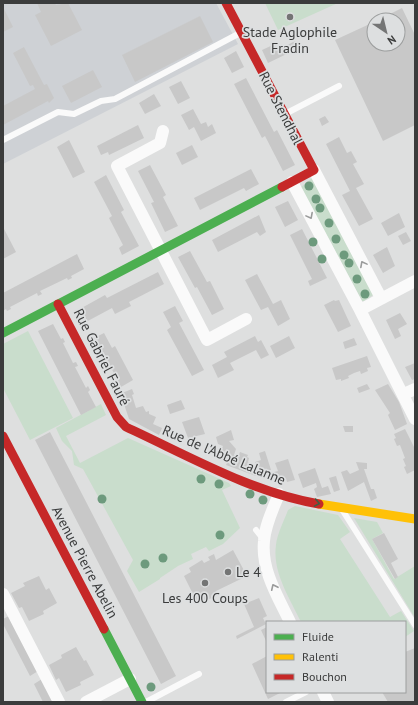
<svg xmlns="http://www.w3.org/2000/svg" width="418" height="705" viewBox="0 0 418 705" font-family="'PT Sans',sans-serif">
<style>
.built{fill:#ced1d5}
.green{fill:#c9ddcc}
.building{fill:#c8c8c8}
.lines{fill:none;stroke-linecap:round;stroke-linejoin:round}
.lane{stroke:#fafafa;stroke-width:6}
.street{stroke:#fafafa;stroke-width:12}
.fast{stroke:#4caf50;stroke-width:9}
.slow{stroke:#ffc107;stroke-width:9}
.jam{stroke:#c62828;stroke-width:9}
.tree{fill:#6d9a7d}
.oneway{stroke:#9a9b9b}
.oneway2{stroke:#405e42}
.poi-dot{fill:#747575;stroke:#dddfe0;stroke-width:1.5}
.labels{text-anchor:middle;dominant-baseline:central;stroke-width:3.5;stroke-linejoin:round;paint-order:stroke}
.poi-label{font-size:14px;fill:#3b3c3c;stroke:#dddfe0}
.street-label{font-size:14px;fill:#3b3c3c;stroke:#dddfe0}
</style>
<rect width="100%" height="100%" fill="#dedfdf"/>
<path class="built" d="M3,3H216L238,44L3,164Z"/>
<path class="green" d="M265,3H338L278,30Z
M312,178L373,295L364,301H362L301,187Z
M28,331L73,418L30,440L3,388V344Z
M101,404L106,415L66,436L80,463L128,438L229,483L231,486L222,490L240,528L223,544L209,551L206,547L191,554L193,559L178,566L160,578V579L139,592L127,571L133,560L83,469L74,465L72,451L62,441L56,428Z
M295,506L338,515L350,532L340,539L390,617L401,611L414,631L405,637V622H301C290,599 272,572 276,545C277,534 284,521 288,510Z
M354,518L377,522L383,533L372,539L394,579L415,566V618Z"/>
<path class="building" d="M37,3H55L56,5L68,3L82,30L51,46L35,15L41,12Z
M3,7L13,27L3,32Z
M402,8L415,35V125L383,141L335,40L374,22V44H398V20H378Z
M200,16L213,42L135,82L122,55Z
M295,41L299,48L268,63L262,50L275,44L278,50Z
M24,47L44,85L47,84L54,98L49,103L48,101L3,125V106L35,89L33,85L30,86L13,53Z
M236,51L244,67L232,73L224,58Z
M93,70L102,87L71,103L62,86Z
M246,78L274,132L277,130L295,165L283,171L265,136L262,138L234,84Z
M181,81L190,98L178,104L169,87Z
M154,94L161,106L145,114L139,103Z
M193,109L201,124L206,122L208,127L212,124L216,133L201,141L194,127L189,130L181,115Z
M325,116L329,122L322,126L319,119Z
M138,125L144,138L109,155L108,152L101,155L97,146Z
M339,137L347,153L351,151L357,162L353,164L364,184L356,188L373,219L359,226L342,195L350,191L326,144Z
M69,140L85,172L73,178L57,147Z
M192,145L198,157L182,165L176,153Z
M150,165L166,195L163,197L178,226L165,232L151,203L154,202L138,171Z
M251,169L259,184L246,191L244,188L200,210L194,198Z
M106,175L124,210L121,212L139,246L122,255L119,248L123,245L109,218L112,216L94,182Z
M288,201L298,220L285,227L275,207Z
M399,213L405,227L388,236L381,223Z
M259,215L266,232L260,236L257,232L218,252L212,240Z
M3,227L16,252L3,259Z
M302,229L327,278L310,286L308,281L312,279L290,235Z
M406,232L411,241L403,245L398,236Z
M387,247L395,266L383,273L373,255Z
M190,251L207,282L210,281L224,309L212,315L197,287L195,288L178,257Z
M77,254L84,269L71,276L72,278L68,280L67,278L40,291L42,294L38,296L37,293L10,307L11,309L7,311L6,309L3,311V293Z
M158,272L164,284L129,302L131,306L115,314L112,308L84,323L78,310L105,295L107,298Z
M257,274L273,304L281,300L290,319L278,326L268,307L261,310L245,280Z
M334,300L335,301L339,300L351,326L338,332L324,305Z
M175,306L183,321L179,323L204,370L192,376L167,330L171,327L163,312Z
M400,313L407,324L398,329L401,336L395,339L386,320Z
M53,324L61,339L63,338L65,342L63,343L73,363L76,362L78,366L75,367L86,388L88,386L90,390L88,392L96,407L81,415L38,331Z
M104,333L112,348L115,346L133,380L121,387L103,352L100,354L92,339Z
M255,336L258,342L261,340L269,355L261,359L256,350L230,363L234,370L218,378L212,365L227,357L224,352Z
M289,336L295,348L276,358L270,346Z
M354,338L357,345L345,349L343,342Z
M367,356L371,367L367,368L368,371L361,374L360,371L354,373L348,376L349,378L341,381V379L336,380L332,368Z
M415,363V379L412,380L405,367Z
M367,384L370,389L359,393L357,388Z
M388,384L399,402L407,424L395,430L388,415L390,413L375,390Z
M132,389L134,394L132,395L136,408L143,406L146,412L149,411V414L156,417L153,424L162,428L159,435L129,419L122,398L123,397L122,393Z
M181,400L185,409L170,414L167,405Z
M199,417L205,434L188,438L182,422Z
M343,426H353V432H345Z
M405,429L415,449V470L407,474L404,467L406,466L403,459L405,458L400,445L397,446L394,439L396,438L394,434Z
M231,430L234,440L229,441L236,449L234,455L238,457L240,452L248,455L247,457L249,458L248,462L252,464L256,476L226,465L231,454L221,450L223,446L218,444L216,437Z
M50,432L176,676L161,684L35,440Z
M265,451L271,470L259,474L255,462L261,460L259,453Z
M288,459L295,480L287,482L286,478L277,481L274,472L278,471L275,463Z
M356,462L367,463V469H364L371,489H374L377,498L371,501L364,482L348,491L341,472L347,470L350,474L359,470Z
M315,468L322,488L328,486L331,494L317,497L314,489L317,487L316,483L303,488L298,474Z
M336,476L340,490L334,492L329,478Z
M384,533L398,559L391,563L398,577L395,579L372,539Z
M233,550L247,576L216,591L218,595L203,602L201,599L197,602L184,576L191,572L189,568L202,560L204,563L210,560L208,557L214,554L216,560Z
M39,576L46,590L49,588L57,603L43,611L44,614L29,621L22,607L19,608L11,593L25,586L23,583Z
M259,598L267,616L263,618L266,624L237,639L236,636L254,627L244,604Z
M9,616L38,671L30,676L3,624V619Z
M267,627V643L261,630Z
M76,647L84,661L86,660L94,675L80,682L81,685L66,692L59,678L56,680L49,665L62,658L61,655Z
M415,648V702H388L382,692H405V652Z
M267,656V692H282L268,699L252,664Z
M42,679L54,702H43L34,684Z"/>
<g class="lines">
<path class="lane" d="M285,114L339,86
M3,140L58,112L74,114L101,101L115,99L240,33
M343,511L415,625
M256,530L264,540
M146,702L199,674
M286,702L306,692"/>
<path class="street" d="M163,131L160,143L117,166L207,340L246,319
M314,170L381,298
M292,182L360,310
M415,281L360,310L415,419
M404,394L415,389
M279,494C273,509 265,525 264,541C261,570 278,597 290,622
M3,594L59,702
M323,692L328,702
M86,702L130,679"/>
<path class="fast" d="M3,333L282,187
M104,629L142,702"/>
<path class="slow" d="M319,504L415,519"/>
<path class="jam" d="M226,3L314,170L282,187
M58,304L117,417L126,427C187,455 253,493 319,504
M3,436L104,629"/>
</g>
<g class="tree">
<circle cx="309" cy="186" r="4.5"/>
<circle cx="316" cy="199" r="4.5"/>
<circle cx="320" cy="208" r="4.5"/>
<circle cx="329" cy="223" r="4.5"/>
<circle cx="336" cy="239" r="4.5"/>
<circle cx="313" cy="242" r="4.5"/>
<circle cx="344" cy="255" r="4.5"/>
<circle cx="322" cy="259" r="4.5"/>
<circle cx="349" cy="263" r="4.5"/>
<circle cx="357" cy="279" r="4.5"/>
<circle cx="365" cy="294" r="4.5"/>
<circle cx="201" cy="479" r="4.5"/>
<circle cx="219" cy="484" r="4.5"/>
<circle cx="250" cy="494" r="4.5"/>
<circle cx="102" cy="499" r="4.5"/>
<circle cx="263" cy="500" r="4.5"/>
<circle cx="220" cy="535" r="4.5"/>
<circle cx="163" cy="558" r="4.5"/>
<circle cx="145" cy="564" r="4.5"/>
<circle cx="151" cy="687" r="4.5"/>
</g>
<defs><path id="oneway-chevron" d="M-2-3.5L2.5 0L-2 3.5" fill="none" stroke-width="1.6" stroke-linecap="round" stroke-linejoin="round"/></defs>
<g class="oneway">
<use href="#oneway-chevron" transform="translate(310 216) rotate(62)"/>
<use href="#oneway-chevron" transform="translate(363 264) rotate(-118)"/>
<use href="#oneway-chevron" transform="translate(274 587) rotate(-115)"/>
</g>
<use class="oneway2" href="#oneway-chevron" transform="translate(317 503) rotate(10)"/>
<g class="poi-dot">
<circle cx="290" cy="17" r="4"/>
<circle cx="228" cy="572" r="4"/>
<circle cx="205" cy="583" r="4"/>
</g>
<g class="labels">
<g class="poi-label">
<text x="290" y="32">Stade Aglophile<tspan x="290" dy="16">Fradin</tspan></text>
<text x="236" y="572" text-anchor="start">Le 4</text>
<text x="205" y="598">Les 400 Coups</text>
</g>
<g class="street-label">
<text transform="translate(281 108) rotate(63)">Rue Stendhal</text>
<text transform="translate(102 357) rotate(63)">Rue Gabriel Fauré</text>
<text transform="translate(224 455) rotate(23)">Rue de l'Abbé Lalanne</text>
<text transform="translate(85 562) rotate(62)">Avenue Pierre Abelin</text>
</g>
</g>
<rect width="418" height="705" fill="none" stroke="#3b3c3c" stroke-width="8"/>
<rect x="266" y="621" width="140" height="72" fill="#dddfe0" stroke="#9c9e9e"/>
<rect x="274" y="634" width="20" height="6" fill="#4caf50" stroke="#9c9e9e"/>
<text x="302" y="641" font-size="12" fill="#3b3c3c">Fluide</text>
<rect x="274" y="654" width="20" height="6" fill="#ffc107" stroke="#9c9e9e"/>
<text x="302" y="661" font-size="12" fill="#3b3c3c">Ralenti</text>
<rect x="274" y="674" width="20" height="6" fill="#c62828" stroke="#9c9e9e"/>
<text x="302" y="681" font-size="12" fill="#3b3c3c">Bouchon</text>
<g transform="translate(386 32) rotate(145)"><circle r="19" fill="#dddfe0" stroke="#9c9e9e"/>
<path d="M0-3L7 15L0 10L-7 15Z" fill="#747575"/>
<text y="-6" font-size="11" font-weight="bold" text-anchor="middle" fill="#3b3c3c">N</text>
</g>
</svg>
